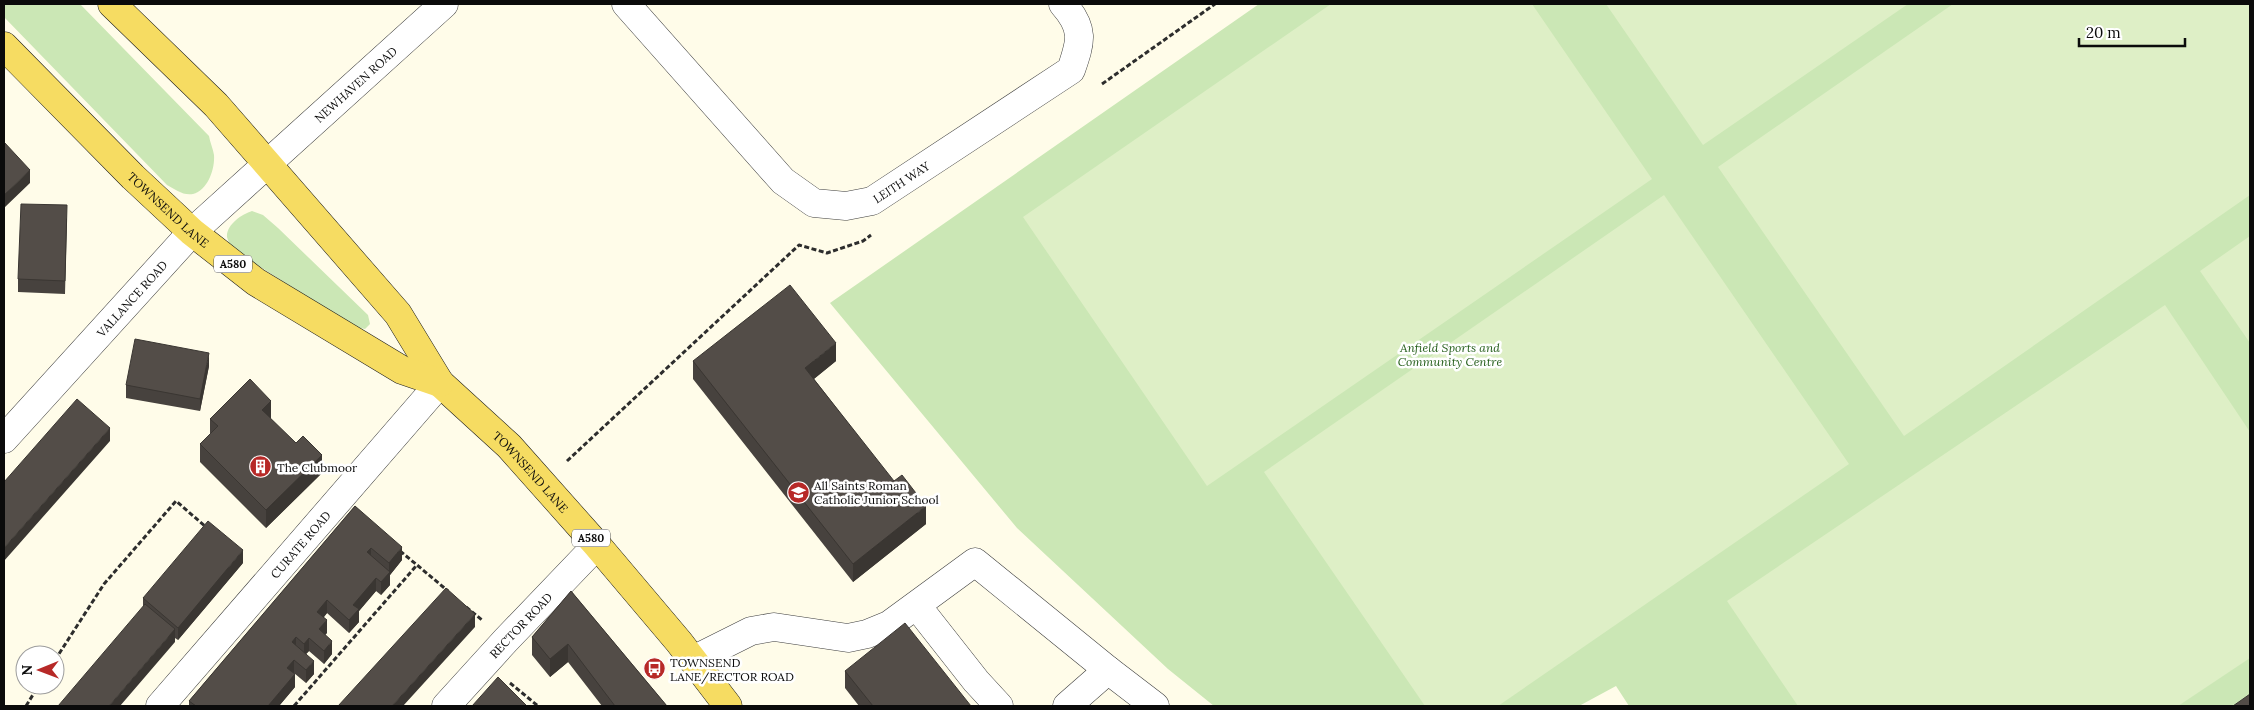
<svg xmlns="http://www.w3.org/2000/svg" width="2254" height="710" viewBox="0 0 2254 710" font-family="Lora,serif">
<style>
.green{fill:#cbe7b5}
.pitch{fill:#deefc6}
.lines{fill:none;stroke-linecap:round;stroke-linejoin:round}
.minor-casing{stroke:#3e3e3e;stroke-width:29}
.major-casing{stroke:#1c1c1c;stroke-width:29}
.path{stroke:#2d2d2d;stroke-width:3;stroke-dasharray:5 2.5;stroke-linecap:butt}
.minor{stroke:#fff;stroke-width:28}
.major{stroke:#f6dc62;stroke-width:28}
.wall{fill:#47423e}
.shaded-wall{fill:#3a3632}
.building{fill:#534d48;stroke:#3a3632}
.labels{text-anchor:middle;dominant-baseline:central;stroke-width:5;stroke-linejoin:round;paint-order:stroke}
.shield{fill:#fff;stroke:#545454;stroke-width:1}
.shield-label{font-size:11px;font-weight:bold;fill:#0b0b0b}
.street-label{font-size:12px;fill:#0b0b0b;stroke:#fff}
.park-label{font-size:12px;font-style:italic;fill:#27601d;stroke:#fff}
.poi-label{font-size:12px;fill:#0b0b0b;stroke:#fff;text-anchor:start}
</style>
<rect width="100%" height="100%" fill="#fffce9"/>
<path class="green" d="M4,4H80L209,136C210,142 213,149 214,155C215,169 208,190 193,194C183,196 175,189 167,185L4,17Z
M1259,4H2250V706H1629L1616,686L1579,706H1214L1168,669L1017,528L830,303Z
M252,211L263,215L278,228L368,315L370,324L365,329L355,327L232,249C230,245 228,241 227,237C226,225 242,214 252,211Z"/>
<path class="pitch" d="M1331,4H1532L1652,179L1207,486L1023,217Z
M1606,4H1908L1703,145Z
M1953,4H2250V195L1904,436L1718,167Z
M1664,195L1849,464L1498,706H1425L1264,472Z
M2250,236V343L2200,271Z
M2165,305L2250,432V658L2178,706H1798L1727,601Z"/>
<g class="lines">
<defs>
<g id="minor">
<path id="s1" d="M626,4L783,181L814,203L846,206L872,201L1071,70C1081,41 1085,29 1063,4"/>
<path id="s2" d="M4,439L192,232L444,4"/>
<path d="M917,606L976,681L999,706"/>
<path d="M693,660L751,631L774,627L848,638L867,634L889,625L975,562L1108,670L1067,706"/>
<path d="M1108,670L1155,706"/>
<path id="s3" d="M160,706L440,383"/>
<path id="s4" d="M446,706L506,640L597,545"/>
</g>
<g id="major">
<path id="s5" d="M112,4L216,105L398,314L440,383L509,446L597,545L679,642L728,706"/>
<path id="s6" d="M4,46L133,177L192,232L256,282L402,370L440,383"/>
</g>
</defs>
<use href="#minor" class="minor-casing"/>
<use href="#major" class="major-casing"/>
<path class="path" d="M1102,84L1215,4
M567,461L799,245L827,253L863,241L871,235
M400,551L417,565
M466,607L482,620
M55,660L104,584L176,501L206,527
M510,683L538,706
M26,706L39,685
M294,706L417,565L448,591"/>
<use href="#minor" class="minor"/>
<use href="#major" class="major"/>
</g>
<path class="wall" d="M67,218L65,294L18,292V279Z
M693,361H836L814,379L926,524L853,582L693,379Z
M209,366L200,411L126,398V385Z
M210,419H271L322,473L266,528L200,462V444L210,434Z
M355,506L402,560L390,575V585L381,595L376,591L359,611V622L349,633L327,613L324,617L327,633L325,634L332,654L324,664L309,651L306,654L314,674L306,683L294,673L295,687L279,706H189V701Z
M243,563L178,640L175,638V642L143,607V598Z
M571,591L667,706H602L568,662L550,677L532,655V637Z
M845,671L971,706H859L845,688Z"/>
<path class="shaded-wall" d="M30,170V183L4,208V195Z
M836,343V361L805,386V368Z
M209,353V366L200,411V399Z
M271,401V419L262,410Z
M110,428V441L4,561V548Z
M322,455V473L266,528V510Z
M926,506V524L853,582V564Z
M402,547V560L390,575V585L381,595V582L389,573V563Z
M371,548V560L367,552Z
M243,550V563L178,640V628Z
M376,578V591L359,611V622L349,633V620L353,605Z
M327,600V613L317,625V612Z
M475,614V627L403,706H392Z
M327,620V633L319,642V629Z
M175,629V642L120,706H109Z
M296,637V649L292,642Z
M309,638V651L304,656V644Z
M332,641V654L324,664V651Z
M568,644V662L550,677V659Z
M294,660V673L287,668Z
M314,661V674L306,683V670Z
M295,674V687L279,706H268Z"/>
<path class="building" d="M4,142L30,170L4,195Z
M21,204L67,205L65,281L18,279Z
M790,285L836,343L805,368L894,481L902,475L926,506L853,564L693,361Z
M135,339L209,353L200,399L126,385Z
M250,379L271,401L262,410L296,443L303,436L322,455L266,510L200,444L218,426L210,419Z
M77,399L110,428L4,548V482Z
M355,506L402,547L389,563L371,548L367,552L390,572L381,582L376,578L353,605L359,609L349,620L327,600L317,612L327,620L319,629L332,641L324,651L309,638L304,644L296,637L292,642L314,661L306,670L294,660L287,668L295,674L268,706H196L189,701Z
M208,521L243,550L178,628L143,598Z
M446,588L475,614L392,706H338Z
M571,591L667,706H615L568,644L550,659L532,637Z
M145,604L175,629L109,706H58Z
M905,623L971,706H873L845,671Z
M498,677L527,706H472Z
M2250,694V706H2233Z"/>
<defs>
<symbol id="building-disc" viewBox="-11 -11 22 22"><circle r="9.5" fill="#b72927" stroke="#fff"/><path d="M-4-6H4V6H1V3H-1V6H-4ZM-2.5-4.3h1.7v1.8h-1.7ZM.8-4.3h1.7v1.8H.8ZM-2.5-1h1.7V.8h-1.7ZM.8-1h1.7V.8H.8Z" fill="#fff"/></symbol>
<symbol id="school-disc" viewBox="-11 -11 22 22"><circle r="9.5" fill="#b72927" stroke="#fff"/><path d="M0-5L7-2L0 1L-7-2ZM-4 1L0 2.5L4 1V4Q0 6-4 4Z" fill="#fff"/></symbol>
<symbol id="bus-disc" viewBox="-11 -11 22 22"><circle r="9.5" fill="#b72927" stroke="#fff"/><path d="M-5-6H5V4H4V6H2V4H-2V6H-4V4H-5ZM-3.5-4V0h7V-4ZM-3.5 1.2v1.5H-2V1.2ZM2 1.2v1.5H3.5V1.2Z" fill="#fff"/></symbol>
</defs>
<g fill-rule="evenodd">
<use href="#building-disc" x="248" y="454" width="25" height="25"/>
<use href="#school-disc" x="786" y="480" width="25" height="25"/>
<use href="#bus-disc" x="642" y="656" width="25" height="25"/>
</g>
<g class="labels">
<g class="shield">
<rect x="214" y="255.5" width="38" height="17" rx="4"/>
<rect x="572" y="529.5" width="38" height="17" rx="4"/>
</g>
<g class="shield-label">
<text x="233" y="264">A580</text>
<text x="591" y="538">A580</text>
</g>
<g class="street-label">
<text stroke="none"><textPath href="#s2" startOffset="500">NEWHAVEN ROAD</textPath></text>
<text stroke="none"><textPath href="#s1" startOffset="368">LEITH WAY</textPath></text>
<text stroke="none"><textPath href="#s6" startOffset="232">TOWNSEND LANE</textPath></text>
<text stroke="none"><textPath href="#s2" startOffset="190">VALLANCE ROAD</textPath></text>
<text stroke="none"><textPath href="#s5" startOffset="630">TOWNSEND LANE</textPath></text>
<text stroke="none"><textPath href="#s3" startOffset="214">CURATE ROAD</textPath></text>
<text stroke="none"><textPath href="#s4" startOffset="110">RECTOR ROAD</textPath></text>
</g>
<g class="park-label">
<text x="1450" y="347">Anfield Sports and<tspan x="1450" dy="14">Community Centre</tspan></text>
</g>
<g class="poi-label">
<text x="277" y="467">The Clubmoor</text>
<text x="814" y="485">All Saints Roman<tspan x="814" dy="14">Catholic Junior School</tspan></text>
<text x="670" y="662">TOWNSEND<tspan x="670" dy="14">LANE/RECTOR ROAD</tspan></text>
</g>
</g>
<rect width="2254" height="710" fill="none" stroke="#0b0b0b" stroke-width="10"/>
<g transform="translate(40 670) rotate(269)"><circle r="24" fill="#ffffff" stroke="#9d9d9d"/>
<path d="M0-4L9 19L0 12L-9 19Z" fill="#b72927"/>
<text y="-8" font-size="14" font-weight="bold" text-anchor="middle" fill="#0b0b0b">N</text>
</g>
<path d="M2079 38v8h106v-8" fill="none" stroke="#0b0b0b" stroke-width="2.5"/>
<text x="2086" y="38" font-size="15" fill="#0b0b0b" stroke="#ffffff" stroke-width="4" paint-order="stroke">20 m</text>
</svg>
